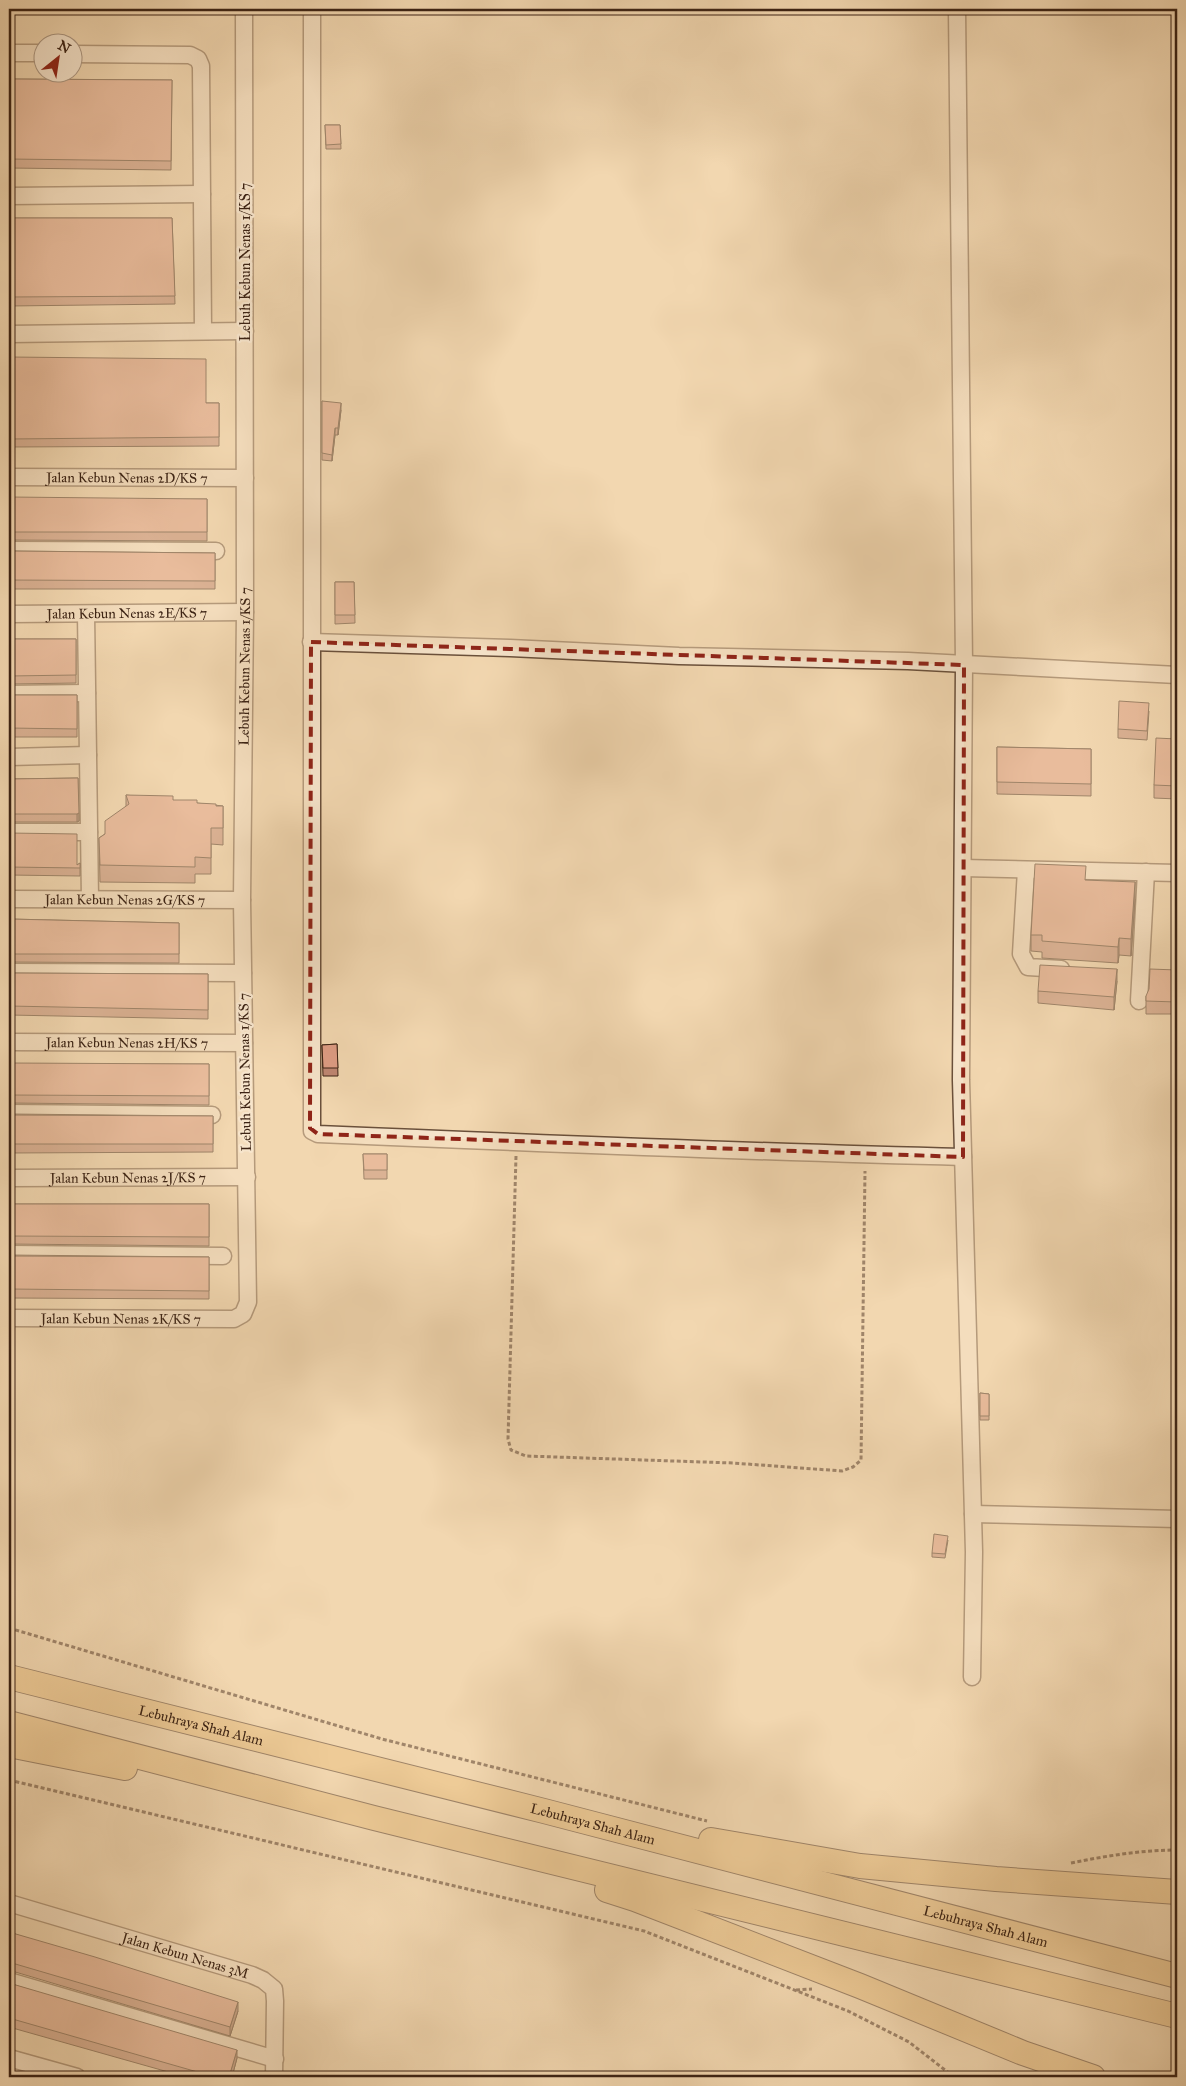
<svg xmlns="http://www.w3.org/2000/svg" width="1186" height="2086" viewBox="0 0 1186 2086" font-family="'IM FELL Great Primer',serif">
<style>
.lines{fill:none;stroke-linecap:round;stroke-linejoin:round}
.minor-casing{stroke:#6a503b;stroke-width:19}
.highway-casing{stroke:#3c2314;stroke-width:26}
.path{stroke:#3c2314;stroke-width:3;stroke-dasharray:4 2.5;stroke-linecap:butt}
.minor{stroke:#f7e5cc;stroke-width:16}
.highway{stroke:#e9bc78;stroke-width:24}
.wall{fill:#bf8672;stroke:#3c2314}
.shaded-wall{fill:#9b6d5c;stroke:#3c2314}
.building{fill:#de9c84;stroke:#3c2314}
.marked{fill:none;stroke:#8f2418;stroke-width:4;stroke-dasharray:10 6;stroke-linejoin:round}
.labels{text-anchor:middle;dominant-baseline:central;stroke-width:4.5;stroke-linejoin:round;paint-order:stroke}
.street-label{font-size:14px;fill:#3c2314;stroke:#f7e5cc}
</style>
<rect width="100%" height="100%" fill="#f2d7b0"/>
<filter id="stains"><feTurbulence type="fractalNoise" baseFrequency=".004" numOctaves="4"/><feColorMatrix values="0 0 0 0 .2 0 0 0 0 .09 0 0 0 0 .02 0 0 0 .5 -.17"/></filter>
<radialGradient id="worn" r=".72"><stop offset=".6" stop-color="#630" stop-opacity="0"/><stop offset="1" stop-color="#630" stop-opacity=".3"/></radialGradient>
<g class="lines">
<defs>
<g id="minor">
<path d="M312,9V1131L318,1134C533,1143 748,1152 963,1157"/>
<path d="M957,9L964,665L961,1080L974,1552L972,1677"/>
<path d="M9,53H42"/>
<path d="M72,54L190,55L198,59L201,66L203,331"/>
<path d="M9,196L202,194"/>
<path d="M9,334L245,331"/>
<path id="s1" d="M9,477L245,478"/>
<path d="M9,550L216,551"/>
<path id="s2" d="M9,614L245,612"/>
<path d="M86,614L90,899"/>
<path d="M311,642L510,648L679,656L908,661L1177,675"/>
<path d="M9,694L87,693"/>
<path d="M9,757L88,755"/>
<path d="M9,832H89"/>
<path d="M963,868L1177,873"/>
<path d="M1026,870L1021,954L1028,967L1061,969"/>
<path id="s3" d="M9,899L242,900"/>
<path d="M9,972L243,973"/>
<path d="M1139,1001L1146,872"/>
<path id="s4" d="M9,1042L244,1043"/>
<path d="M9,1113L212,1115"/>
<path id="s5" d="M9,1178L247,1177"/>
<path d="M9,1254L223,1256"/>
<path id="s6" d="M9,1318L234,1319L243,1314L248,1302L242,900L245,612L244,9"/>
<path d="M973,1514L1177,1519"/>
<path id="s7" d="M9,1903L252,1975L263,1980L274,1989L275,2001L274,2077"/>
<path d="M9,1981L275,2059"/>
<path d="M9,2058L77,2077"/>
</g>
<g id="highway">
<path id="s8" d="M9,1677L544,1811L1177,1976"/>
<path d="M9,1723L374,1818L1177,2016"/>
<path d="M9,1745L125,1768"/>
<path d="M711,1840L860,1866L996,1879L1177,1892"/>
<path d="M607,1890L635,1899L860,1986L1023,2053L1093,2077"/>
</g>
</defs>
<use href="#minor" class="minor-casing"/>
<use href="#highway" class="highway-casing"/>
<path class="path" d="M516,1156L508,1439L511,1450L526,1456L733,1463L842,1471L853,1467L861,1460L865,1171
M9,1628L382,1739L707,1821
M9,1780L644,1931L848,2011L909,2042L954,2077
M1071,1863C1106,1856 1141,1850 1177,1850
M796,1990L812,1989"/>
<use href="#minor" class="minor"/>
<use href="#highway" class="highway"/>
</g>
<path class="wall" d="M9,79L172,80L171,170L9,168Z
M325,125H340L341,149H326Z
M9,218H172L175,304L9,306Z
M9,357L206,403H219V446L9,447Z
M322,401L341,410L338,435H335L332,461L322,460Z
M207,499V541L9,540V501Z
M9,551L215,553V589H9Z
M335,582H354L355,623L335,624Z
M9,639H76V683L9,684Z
M9,695H77V737H9Z
M1149,711L1147,740L1118,738V729Z
M1177,739V799L1154,798V785Z
M997,747L1091,749V796L997,794Z
M78,778L79,821L77,822H9V779Z
M126,795L223,806V845L211,844V874H195V883L100,882L99,838L105,834L126,806Z
M9,833L77,865L80,863V876L9,875Z
M1086,880L1135,899L1131,956L1119,955L1118,963L1042,958V952L1031,951V935Z
M9,919L179,923V963L9,962Z
M1177,970V1014H1146V996Z
M9,973L208,974V1019L9,1015Z
M1117,981L1114,1010L1038,1003V991Z
M337,1044L338,1076H323L322,1045Z
M9,1064H209V1105L9,1103Z
M9,1114L213,1116V1152L9,1153Z
M363,1154H387V1179H364Z
M9,1204H209V1246L9,1244Z
M9,1255L209,1257V1299L9,1298Z
M980,1393L989,1394V1420H980Z
M948,1540L945,1558L932,1557V1553Z
M9,1932L238,2011L230,2036L12,1971L9,1972Z
M9,1983L237,2058L232,2077H186L9,2027Z"/>
<path class="shaded-wall" d="M341,403V410L338,435V428Z
M335,428V435L332,461V455Z
M79,813V821L77,822V814Z
M1135,882V899L1131,956V939Z
M1119,938V955L1118,963V947Z
M1117,969V981L1114,1010V997Z
M12,1963V1971L9,1972V1964Z
M238,2002V2011L230,2036V2027Z
M237,2050V2058L232,2077H229Z"/>
<path class="building" d="M9,79L172,80L171,161L9,159Z
M325,125H340L341,144L326,145Z
M9,218H172L175,296L9,297Z
M9,357L206,359V403H219V437L9,439Z
M322,401L341,403L338,428H335L332,455L322,453Z
M9,497L207,499V532H9Z
M9,551L215,553V581L9,580Z
M335,582H354L355,615H335Z
M9,639H76V675L9,676Z
M9,695H77V729L9,728Z
M1119,701L1149,703L1147,731L1118,729Z
M1156,738L1177,739V786L1154,785Z
M997,747L1091,749V784L997,782Z
M78,778L79,813L77,814H9V779Z
M126,795L173,796V800H197V803L216,804V806H223V828H211V858L195,857V867L100,865L99,838L105,834V821L129,804Z
M9,833L77,834V865L80,863V868L9,867Z
M1035,864L1086,866L1085,880L1135,882L1131,939L1119,938L1118,947L1042,941V935H1031Z
M9,919L179,923V954H9Z
M1040,965L1117,969L1114,997L1038,991Z
M1150,969L1177,970V1002L1146,1001V996L1149,989Z
M9,973L208,974V1010L9,1006Z
M337,1044L338,1068H323L322,1045Z
M11,1063L209,1064V1096L9,1095V1064H11Z
M9,1115L213,1116V1144H9Z
M363,1154H387V1170H364Z
M9,1204H209V1237L9,1236Z
M9,1256L209,1257V1291L9,1289Z
M980,1393L989,1394V1416H980Z
M934,1534L948,1536L945,1554L932,1553Z
M9,1932L95,1957L238,2002L230,2027L12,1963L9,1964Z
M9,1983L237,2050L229,2077H215L9,2018Z"/>
<path d="M0 0H1186V2086H0ZM311,642L964,665L963,1157L318,1134L310,1128Z" fill="#f2d7b0" fill-opacity=".55" fill-rule="evenodd"/>
<path class="marked" d="M311,642L964,665L963,1157L318,1134L310,1128Z"/>
<g class="labels">
<g class="street-label">
<text transform="translate(245 262) rotate(-90)">Lebuh Kebun Nenas 1/KS 7</text>
<text stroke="none"><textPath href="#s1" startOffset="118">Jalan Kebun Nenas 2D/KS 7</textPath></text>
<text stroke="none"><textPath href="#s2" startOffset="118">Jalan Kebun Nenas 2E/KS 7</textPath></text>
<text stroke="none"><textPath href="#s6" startOffset="884">Lebuh Kebun Nenas 1/KS 7</textPath></text>
<text stroke="none"><textPath href="#s3" startOffset="116">Jalan Kebun Nenas 2G/KS 7</textPath></text>
<text stroke="none"><textPath href="#s4" startOffset="118">Jalan Kebun Nenas 2H/KS 7</textPath></text>
<text transform="translate(245 1072) rotate(-91)">Lebuh Kebun Nenas 1/KS 7</text>
<text stroke="none"><textPath href="#s5" startOffset="119">Jalan Kebun Nenas 2J/KS 7</textPath></text>
<text stroke="none"><textPath href="#s6" startOffset="112">Jalan Kebun Nenas 2K/KS 7</textPath></text>
<text stroke="none"><textPath href="#s8" startOffset="198">Lebuhraya Shah Alam</textPath></text>
<text stroke="none"><textPath href="#s8" startOffset="602">Lebuhraya Shah Alam</textPath></text>
<text stroke="none"><textPath href="#s8" startOffset="1008">Lebuhraya Shah Alam</textPath></text>
<text stroke="none"><textPath href="#s7" startOffset="184">Jalan Kebun Nenas 3M</textPath></text>
</g>
</g>
<rect width="1186" height="2086" fill="none" stroke="#f2d7b0" stroke-width="30"/>
<rect x="10" y="10" width="1166" height="2066" fill="none" stroke="#3c2314" stroke-width="2.5"/>
<rect x="15" y="15" width="1156" height="2056" fill="none" stroke="#3c2314"/>
<g transform="translate(58 58) rotate(30)"><circle r="24" fill="#f7e5cc" stroke="#ac9782"/>
<path d="M0-4L9 19L0 12L-9 19Z" fill="#8f2418"/>
<text y="-8" font-size="14" font-weight="bold" text-anchor="middle" fill="#3c2314">N</text>
</g>
<rect width="100%" height="100%" filter="url(#stains)"/>
<rect width="100%" height="100%" fill="url(#worn)"/>
</svg>
